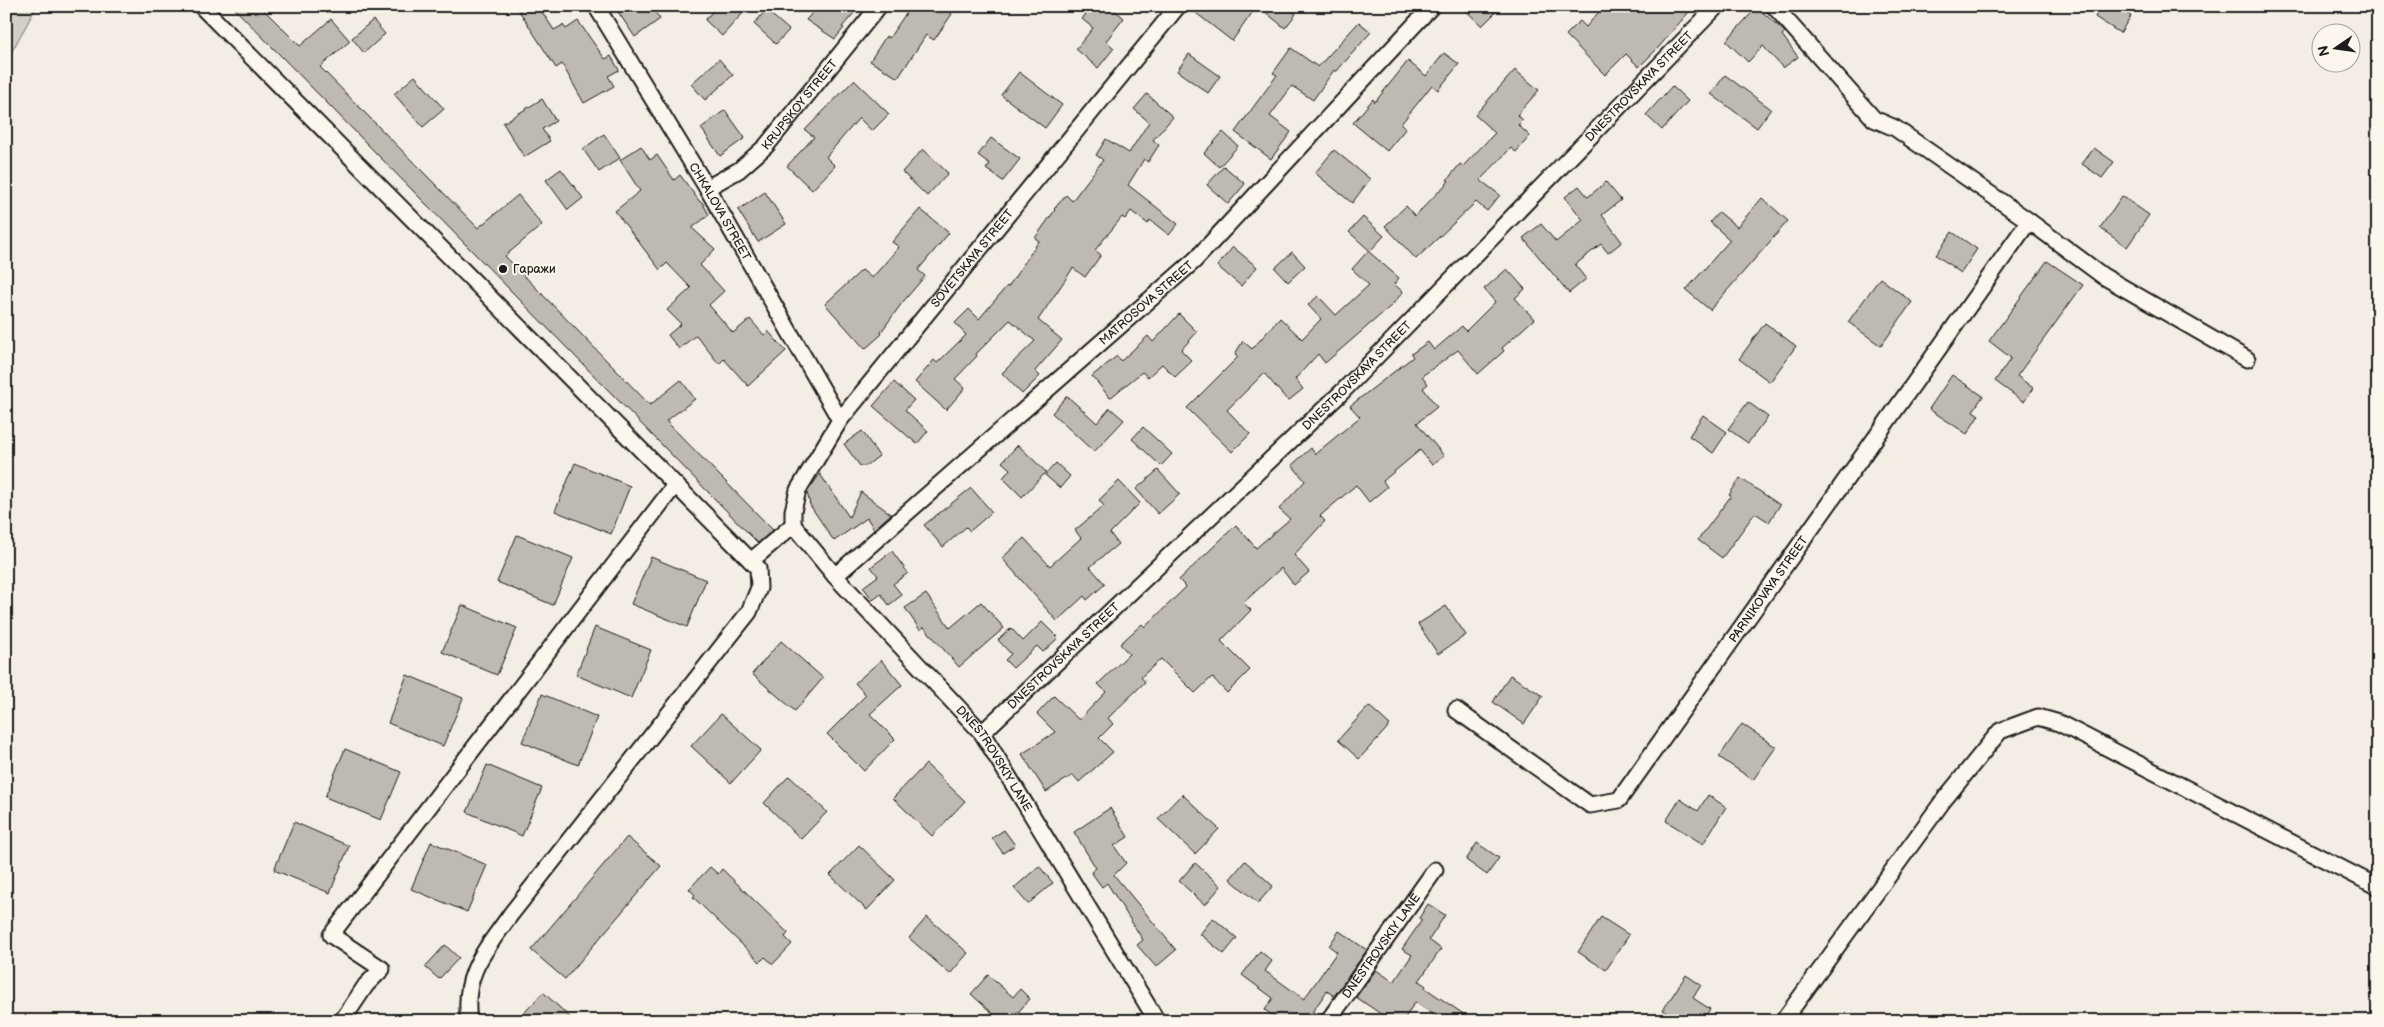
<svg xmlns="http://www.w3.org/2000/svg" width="2384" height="1027" viewBox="0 0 2384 1027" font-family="'Balsamiq Sans',sans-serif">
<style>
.green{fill:#d2cfc6;stroke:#777671}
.building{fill:#bdbab1;stroke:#1c1c1c}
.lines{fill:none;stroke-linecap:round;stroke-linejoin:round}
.street-casing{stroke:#1c1c1c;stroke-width:19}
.street{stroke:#fbf7ec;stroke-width:15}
.poi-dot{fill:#1c1c1c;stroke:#fbf7ec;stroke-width:2}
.labels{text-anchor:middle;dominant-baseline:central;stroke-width:4;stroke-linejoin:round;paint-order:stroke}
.street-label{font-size:12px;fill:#1c1c1c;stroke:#fbf7ec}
.poi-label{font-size:12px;fill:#1c1c1c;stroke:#fbf7ec;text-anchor:start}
</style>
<rect width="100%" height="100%" fill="#f2eee4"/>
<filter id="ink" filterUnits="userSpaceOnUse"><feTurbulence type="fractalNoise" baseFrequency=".02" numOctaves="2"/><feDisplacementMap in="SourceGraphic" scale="10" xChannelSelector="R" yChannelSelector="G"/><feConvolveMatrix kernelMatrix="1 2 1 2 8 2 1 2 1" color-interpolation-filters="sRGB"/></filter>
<g filter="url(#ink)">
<path class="green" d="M6,6H37L6,62Z"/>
<path class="building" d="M232,6H260L300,46L331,19L350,41L320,67L478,228L518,195L542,225L505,256L650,405L681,380L695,399L666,421L773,530L758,543Z
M516,6H538L554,30L563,25L566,29L578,21L605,59L611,56L619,70L608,76L614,86L584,103L562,64L556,68Z
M614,6H651L660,19L635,37Z
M717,6H736L743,13L722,36L705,20Z
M818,6H860L842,27L844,28L835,39L806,20Z
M911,6H941L952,14L934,40L926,35L898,78L870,61L886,36L889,38Z
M1092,6H1110L1124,18L1106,41L1114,48L1098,68L1076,49L1093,28L1082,19Z
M1187,6H1257L1232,41Z
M1258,6H1286L1296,14L1285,28Z
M1461,6H1502L1482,26Z
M1604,6H1694L1658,48L1639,67L1626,54L1605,75L1566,35L1580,21L1586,27Z
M2101,6H2116L2131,16L2120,33L2095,17Z
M1757,7L1785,32L1782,35L1798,57L1783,68L1763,46L1748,62L1726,41Z
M766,10L789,30L776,44L754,24Z
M373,20L385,34L364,53L352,38Z
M1359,22L1371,32L1336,72L1334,70L1313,100L1292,86L1270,116L1291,132L1271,159L1235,132L1277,75L1273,73L1291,48L1318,67Z
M1444,53L1459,64L1438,90L1432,85L1401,124L1406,128L1387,151L1353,123L1373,99L1375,102L1408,61L1426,76Z
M1189,54L1220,76L1208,93L1177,71Z
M719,59L733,75L705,100L691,84Z
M1515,70L1539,90L1517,115L1523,120L1518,125L1530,136L1516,152L1511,148L1480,180L1500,195L1487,211L1476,202L1416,259L1385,226L1406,206L1415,216L1449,181L1447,180L1460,164L1463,166L1495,133L1475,115Z
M1019,72L1062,105L1045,128L1001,95Z
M1725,75L1771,109L1757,128L1711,94Z
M415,76L444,109L423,127L394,94Z
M854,80L889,114L872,131L859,118L826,157L835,166L812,190L787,166L814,137L805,130Z
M1672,86L1688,101L1662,130L1646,115Z
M1147,94L1173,117L1153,140L1159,145L1148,162L1144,159L1128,185L1178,224L1169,235L1150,220L1148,224L1131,211L1125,219L1122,217L1095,250L1101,255L1085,277L1073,268L1038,320L1062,340L1035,371L1040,376L1022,394L1002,373L1035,341L1010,320L976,354L977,356L955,379L965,388L946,410L915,382L934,360L937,363L966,335L955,323L969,309L979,319L1007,286L1008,287L1039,241L1035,238L1055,210L1054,209L1066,195L1072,201L1103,160L1096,155L1106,139L1129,153L1149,122L1134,109Z
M542,99L556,121L542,129L550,141L524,157L503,123Z
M725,110L745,138L720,156L701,128Z
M1223,132L1238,146L1219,167L1204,153Z
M604,134L620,158L599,172L583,149Z
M991,138L1020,159L1003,181L986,169L990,164L978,155Z
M641,146L650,160L657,155L674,180L680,175L700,202H702L709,215L692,228L715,249L700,265L724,291L709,305L733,333L750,319L764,335L768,331L786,351L748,386L724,359L719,364L696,335L679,349L668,335L681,324L667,310L691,288L667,263L660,270L615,211L640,191L620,160Z
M2094,148L2114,162L2102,178L2082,164Z
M923,149L948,173L927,196L902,172Z
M1334,150L1370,179L1352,203L1315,173Z
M1224,166L1245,184L1228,204L1207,185Z
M561,169L583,198L568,210L546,180Z
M1606,182L1621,200L1602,215L1622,242L1608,253L1601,244L1575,265L1586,279L1569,293L1523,238L1541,224L1556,242L1583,220L1565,197L1579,186L1588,197Z
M765,192L786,224L758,242L738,210Z
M2122,196L2149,215L2127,247L2100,228Z
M1762,198L1788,221L1710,310L1686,290L1730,240L1710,222L1719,212L1737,227Z
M920,209L949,233L918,270L925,276L902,303L881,332L882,334L865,349L825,304L862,270L872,278L899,247L892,242Z
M1363,217L1384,236L1370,251L1349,232Z
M1952,232L1977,249L1961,273L1936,255Z
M1233,247L1257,267L1241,286L1217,266Z
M1368,251L1399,278L1394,284L1403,292L1392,305L1325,363L1318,354L1295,379L1303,389L1288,401L1264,373L1227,410L1250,434L1232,452L1187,408L1238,357L1235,354L1243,341L1252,349L1280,318L1302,339L1321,319L1308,305L1318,296L1336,315L1369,285L1352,269Z
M1292,252L1305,266L1288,282L1275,268Z
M2047,261L2083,285L2017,376L2033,388L2024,402L1995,381L2011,358L1989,341Z
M1507,269L1525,289L1515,298L1534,319L1502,348L1504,351L1478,374L1458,350L1422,376L1428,384L1423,388L1437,407L1417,423L1444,456L1432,465L1420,450L1383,481L1387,487L1369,502L1356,485L1320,516L1325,521L1294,555L1309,572L1294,585L1281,568L1243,603L1251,610L1221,641L1250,670L1227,693L1212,677L1195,693L1161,659L1141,677L1145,682L1108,718L1113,724L1099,738L1113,752L1079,782L1073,775L1046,792L1022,754L1055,732L1037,714L1054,696L1079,720L1106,692L1098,684L1129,654L1120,644L1142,624L1145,627L1186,587L1179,580L1236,525L1256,548L1290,519L1279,509L1305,481L1292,465L1311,448L1315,454L1360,417L1350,406L1413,357L1411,354L1428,342L1434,350L1462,326L1466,331L1495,302L1484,289Z
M1880,278L1912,302L1881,346L1848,322Z
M1179,314L1197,332L1181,350L1192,361L1175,377L1162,364L1148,377L1142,372L1110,398L1092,376L1117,356L1121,361L1148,336L1153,342Z
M1765,323L1796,346L1770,382L1739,359Z
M1952,375L1983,396L1973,411L1979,415L1967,434L1929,409Z
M894,382L914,400L905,410L928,431L917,444L873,406Z
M1067,396L1097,423L1110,408L1124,420L1094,452L1052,413Z
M1748,402L1768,417L1748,443L1728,429Z
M1703,415L1727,432L1713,453L1689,436Z
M1143,427L1172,454L1161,466L1132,439Z
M862,431L879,456L866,466H860L844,444Z
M1018,445L1046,472L1022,497L1003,478L1010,469L1002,462Z
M575,463L630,486L611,534L555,511Z
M1056,463L1070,476L1060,488L1045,475Z
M1158,470L1180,494L1158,514L1136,489Z
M820,474L849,517L861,492L891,514L874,529L867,518L834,541L810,505L807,492Z
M1740,478L1780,505L1769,522L1755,513L1722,558L1698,540L1731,496L1729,495Z
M1119,481L1140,503L1110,533L1118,544L1090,567L1105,584L1087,600L1084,596L1057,621L1002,558L1024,538L1050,566L1081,538L1075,530L1104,506L1099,500Z
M971,488L992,512L970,531L966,527L943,547L924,525Z
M517,535L573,558L553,605L497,582Z
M892,551L908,573L893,584L902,595L889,605L881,594L873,600L863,587L878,576L871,567Z
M651,557L706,580L687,627L631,604Z
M926,594L950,628L981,602L1004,628L959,667L924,627L920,630L905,608Z
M462,605L517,628L497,675L442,652Z
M1446,606L1466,635L1438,654L1418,624Z
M1042,622L1058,638L1043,652L1037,646L1013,668L1005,660L1011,654L998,640L1011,628L1023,641Z
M595,627L651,650L631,698L576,675Z
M781,641L823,678L795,711L752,674Z
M881,660L902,685L870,714L895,739L864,771L827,734L866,695L855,683Z
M407,675L463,698L443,746L388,723Z
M1510,675L1543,696L1524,724L1493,702Z
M542,694L597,717L578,765L522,742Z
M1369,706L1390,725L1359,759L1338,740Z
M721,714L761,750L731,783L691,746Z
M1742,724L1776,747L1753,780L1719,757Z
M345,749L401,772L381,820L325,797Z
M926,764L965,801L932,836L893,798Z
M487,765L542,788L522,836L467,812Z
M789,776L827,812L801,839L764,803Z
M1182,794L1219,829L1195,854L1158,819Z
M1708,795L1726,807L1703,844L1666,821L1680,799L1698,811Z
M1110,808L1128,837L1114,846L1126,863L1114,875L1176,950L1156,967L1137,945L1143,940L1107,883L1102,887L1091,872L1096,868L1074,832Z
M294,822L349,846L330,893L274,870Z
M1004,830L1015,845L1003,853L992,838Z
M627,837L661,866L565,979L531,950Z
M431,842L487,865L467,912L411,889Z
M1477,843L1499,858L1487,875L1466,860Z
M859,845L895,880L867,910L830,875Z
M1245,861L1273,886L1258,903L1230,879Z
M1195,863L1221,886L1205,905L1179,881Z
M1039,866L1053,883L1028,904L1014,888Z
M710,867L718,874L722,869L788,933L785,937L792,944L773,964L765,957L760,962L693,897L695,895L689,889Z
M1428,904L1445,915L1429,940L1441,949L1419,981L1426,986L1425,988L1474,1021H1443L1415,1002L1403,1021H1391L1356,997L1376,970L1394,982L1412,955L1402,949L1422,920L1419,918Z
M927,917L968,953L950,974L909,938Z
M1601,917L1629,935L1606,970L1578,952Z
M1213,918L1237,938L1224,954L1200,934Z
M1339,931L1367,950L1334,996L1327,991L1306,1021H1280L1265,1010L1273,998L1242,975L1260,951L1272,961L1265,971L1304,999L1337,952L1329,946Z
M445,945L459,958L439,979L425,967Z
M988,975L1013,997L1020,989L1030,999L1010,1021H1001L971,994Z
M1686,975L1701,985L1693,998L1710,1009L1702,1021H1678L1663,1010Z
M543,992L574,1021H517Z"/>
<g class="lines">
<defs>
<g id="street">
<path d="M201,6L758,568L759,588L749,612L511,914C486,950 462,973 469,1021"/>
<path id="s1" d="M596,6L707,188L840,420"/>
<path d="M1774,6L1874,119L1895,128L2029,221L2103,276L2247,359"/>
<path id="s2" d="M707,188L739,170L766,146L879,6"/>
<path id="s3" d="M793,525V511L798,490L840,420L1178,6"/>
<path id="s4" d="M793,525L835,576L982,733L1157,1021"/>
<path d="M751,561L793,525"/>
<path id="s5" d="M835,576L1195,260L1432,6"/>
<path id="s6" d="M1456,710L1590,805L1619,800L2029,221"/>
<path id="s7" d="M982,733L1342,392L1717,6"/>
<path d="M342,1021L366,985L382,969L331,935L675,485"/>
<path id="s8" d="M1328,1021L1435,870"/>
<path d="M1783,1021L1943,801L2000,731L2038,717L2059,723L2378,887"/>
</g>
</defs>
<use href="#street" class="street-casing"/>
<use href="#street" class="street"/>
</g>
</g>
<circle class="poi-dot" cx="503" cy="269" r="5"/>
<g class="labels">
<g class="street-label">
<text stroke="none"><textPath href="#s7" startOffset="922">DNESTROVSKAYA STREET</textPath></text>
<text stroke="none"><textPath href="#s2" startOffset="126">KRUPSKOY STREET</textPath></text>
<text stroke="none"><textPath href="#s1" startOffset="240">CHKALOVA STREET</textPath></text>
<text stroke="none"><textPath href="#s3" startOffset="326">SOVETSKAYA STREET</textPath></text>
<text stroke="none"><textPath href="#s5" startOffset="414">MATROSOVA STREET</textPath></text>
<text stroke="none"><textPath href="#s7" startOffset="518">DNESTROVSKAYA STREET</textPath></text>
<text stroke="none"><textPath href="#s6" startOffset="452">PARNIKOVAYA STREET</textPath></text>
<text stroke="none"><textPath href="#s7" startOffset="112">DNESTROVSKAYA STREET</textPath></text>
<text stroke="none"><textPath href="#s4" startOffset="309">DNESTROVSKIY LANE</textPath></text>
<text stroke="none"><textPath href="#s8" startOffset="92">DNESTROVSKIY LANE</textPath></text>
</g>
<g class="poi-label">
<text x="513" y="269">Гаражи</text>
</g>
</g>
<rect width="2384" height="1027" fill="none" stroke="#fbf7ec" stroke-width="25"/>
<rect x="12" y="12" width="2359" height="1002" fill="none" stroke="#1c1c1c" stroke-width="2" filter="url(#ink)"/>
<g transform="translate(2336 48) rotate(257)"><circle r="24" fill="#fbf7ec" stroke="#a29f99"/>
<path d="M0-4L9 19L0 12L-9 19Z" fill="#1c1c1c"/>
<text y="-8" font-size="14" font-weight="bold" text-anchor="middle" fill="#1c1c1c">N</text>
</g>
</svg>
